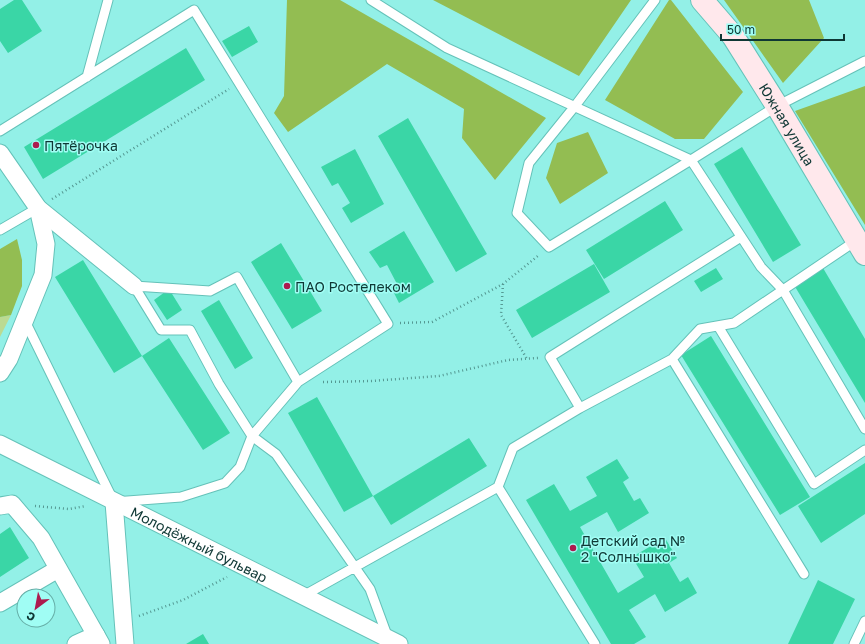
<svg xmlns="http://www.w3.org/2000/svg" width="865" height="644" viewBox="0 0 865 644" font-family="'Golos Text',sans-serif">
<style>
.green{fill:#bbda92}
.forest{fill:#93bd52}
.building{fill:#3ad6a6}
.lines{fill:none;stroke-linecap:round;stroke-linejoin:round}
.lane-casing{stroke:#65c2b9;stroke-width:11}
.street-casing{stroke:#65c2b9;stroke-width:19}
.secondary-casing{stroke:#65c2b9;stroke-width:24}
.path{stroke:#549892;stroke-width:2.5;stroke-dasharray:1 3;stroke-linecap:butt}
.lane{stroke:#fff;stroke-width:9}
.street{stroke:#fff;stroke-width:17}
.secondary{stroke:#ffe8ec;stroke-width:22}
.poi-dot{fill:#ad1b4e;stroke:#a0fdf4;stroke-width:1.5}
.labels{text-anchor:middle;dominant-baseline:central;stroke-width:3;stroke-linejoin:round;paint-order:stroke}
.street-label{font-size:14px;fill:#0e3734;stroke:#a0fdf4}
.poi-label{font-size:14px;fill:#0e3734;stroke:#a0fdf4;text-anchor:start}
</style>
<rect width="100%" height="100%" fill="#93f0e7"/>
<path class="green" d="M11,315L0,337V317Z"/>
<path class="forest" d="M287,0H340L546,118L495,180L462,138L464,109L387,64L288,132L274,113L284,96Z
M433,0H631L579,76Z
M669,0H671L743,92L704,139H675L605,100Z
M724,0H809L824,38L783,83Z
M865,86V225L795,111Z
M588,132L608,173L560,204L546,178L557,143Z
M17,239L22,260V286L11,315L0,317V249Z"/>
<path class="building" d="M14,0H22L42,31L8,53L0,41V9Z
M249,26L258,42L232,57L222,41Z
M186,48L205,80L43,179L24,147Z
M408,118L487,254L456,272L378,136Z
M742,147L801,245L773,262L714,164Z
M355,149L384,204L351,223L342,208L350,203L338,183L332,186L321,167Z
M665,201L683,230L604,279L586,250Z
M404,231L434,282L399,303L391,287L397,284L387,265L380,268L369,252Z
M281,243L322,311L292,329L251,262Z
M83,260L142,356L114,373L55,277Z
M594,264L610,292L532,338L516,310Z
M716,268L723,279L701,292L694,281Z
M823,268L865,339V403L794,285Z
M169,289L182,310L167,320L154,300Z
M219,300L253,358L235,369L201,311Z
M711,336L810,497L780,515L681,355Z
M169,338L230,433L203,450L142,356Z
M317,397L373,496L344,512L288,413Z
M469,438L487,466L391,525L373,496Z
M617,459L629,478L623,482L634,501L640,498L649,513L618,532L607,512L580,527L618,593L644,577L632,557L665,538L677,558L669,563L680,582L688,577L697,593L665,612L655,594L629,610L646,637L634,644H611L526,500L554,484L570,511L597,496L586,477Z
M865,463V514L821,543L798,506Z
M10,527L29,558L0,577V534Z
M818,580L855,599L833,644H788Z
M203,634L209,644H186Z"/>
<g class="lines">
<defs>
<path id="lane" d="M371,0L447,48L691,160L777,106L865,61
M655,0L575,106L529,163L517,213L549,247L691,160L761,267L783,290L865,429
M87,77L108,0
M0,131L194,10L388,324L298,382L252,436L240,467L225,483L181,497L114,502L24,319
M0,230L38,208
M134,286L161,330H190L219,384L252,436L276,454L370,589L388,638
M134,286L210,291L237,277L298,382
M718,326L814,484L865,450
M672,359L700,329L734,323L857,240
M580,408L672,359L804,574
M303,596L498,487
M595,644L498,487L513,448L580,408L550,357L741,237
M854,644L865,621"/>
<g id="street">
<path d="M0,153L38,208L134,286"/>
<path d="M0,373L9,359L43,275L46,244L38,208"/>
<path id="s1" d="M0,444L399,644"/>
<path d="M114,502L125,644"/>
<path d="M0,506L12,504L41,538L101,644"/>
<path d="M0,603L58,569"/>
<path d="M76,644L96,635"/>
</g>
<g id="secondary">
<path id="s2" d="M702,0L733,36L777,106L865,254"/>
</g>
</defs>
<use href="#lane" class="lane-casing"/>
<use href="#street" class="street-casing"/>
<use href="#secondary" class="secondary-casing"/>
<path class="path" d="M52,199L229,89
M503,284L501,315L527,359
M400,323L432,322L503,284L539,255
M323,382L371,381L439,376L508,360L538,358
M35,506L69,509L86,506
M139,616L183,600L227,577"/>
<use href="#lane" class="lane"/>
<use href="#street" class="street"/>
<use href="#secondary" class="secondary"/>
</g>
<g class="poi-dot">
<circle cx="36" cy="145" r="4"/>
<circle cx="287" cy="286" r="4"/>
<circle cx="573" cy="548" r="4"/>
</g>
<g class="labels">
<g class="street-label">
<text stroke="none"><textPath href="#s2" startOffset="151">Южная улица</textPath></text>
<text stroke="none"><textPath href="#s1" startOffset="223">Молодёжный бульвар</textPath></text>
</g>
<g class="poi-label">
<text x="44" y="145">Пятёрочка</text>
<text x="295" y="286">ПАО Ростелеком</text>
<text x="581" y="540">Детский сад №<tspan x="581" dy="16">2 "Солнышко"</tspan></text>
</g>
</g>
<g transform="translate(36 608) rotate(212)"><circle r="19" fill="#a0fdf4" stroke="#66aea7"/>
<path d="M0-3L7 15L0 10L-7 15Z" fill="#ad1b4e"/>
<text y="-6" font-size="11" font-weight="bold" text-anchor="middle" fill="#0e3734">С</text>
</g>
<path d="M721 34v6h123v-6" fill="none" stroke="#0e3734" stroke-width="2"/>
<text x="727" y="34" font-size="12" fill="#0e3734" stroke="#a0fdf4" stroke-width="3" paint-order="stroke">50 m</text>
</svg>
